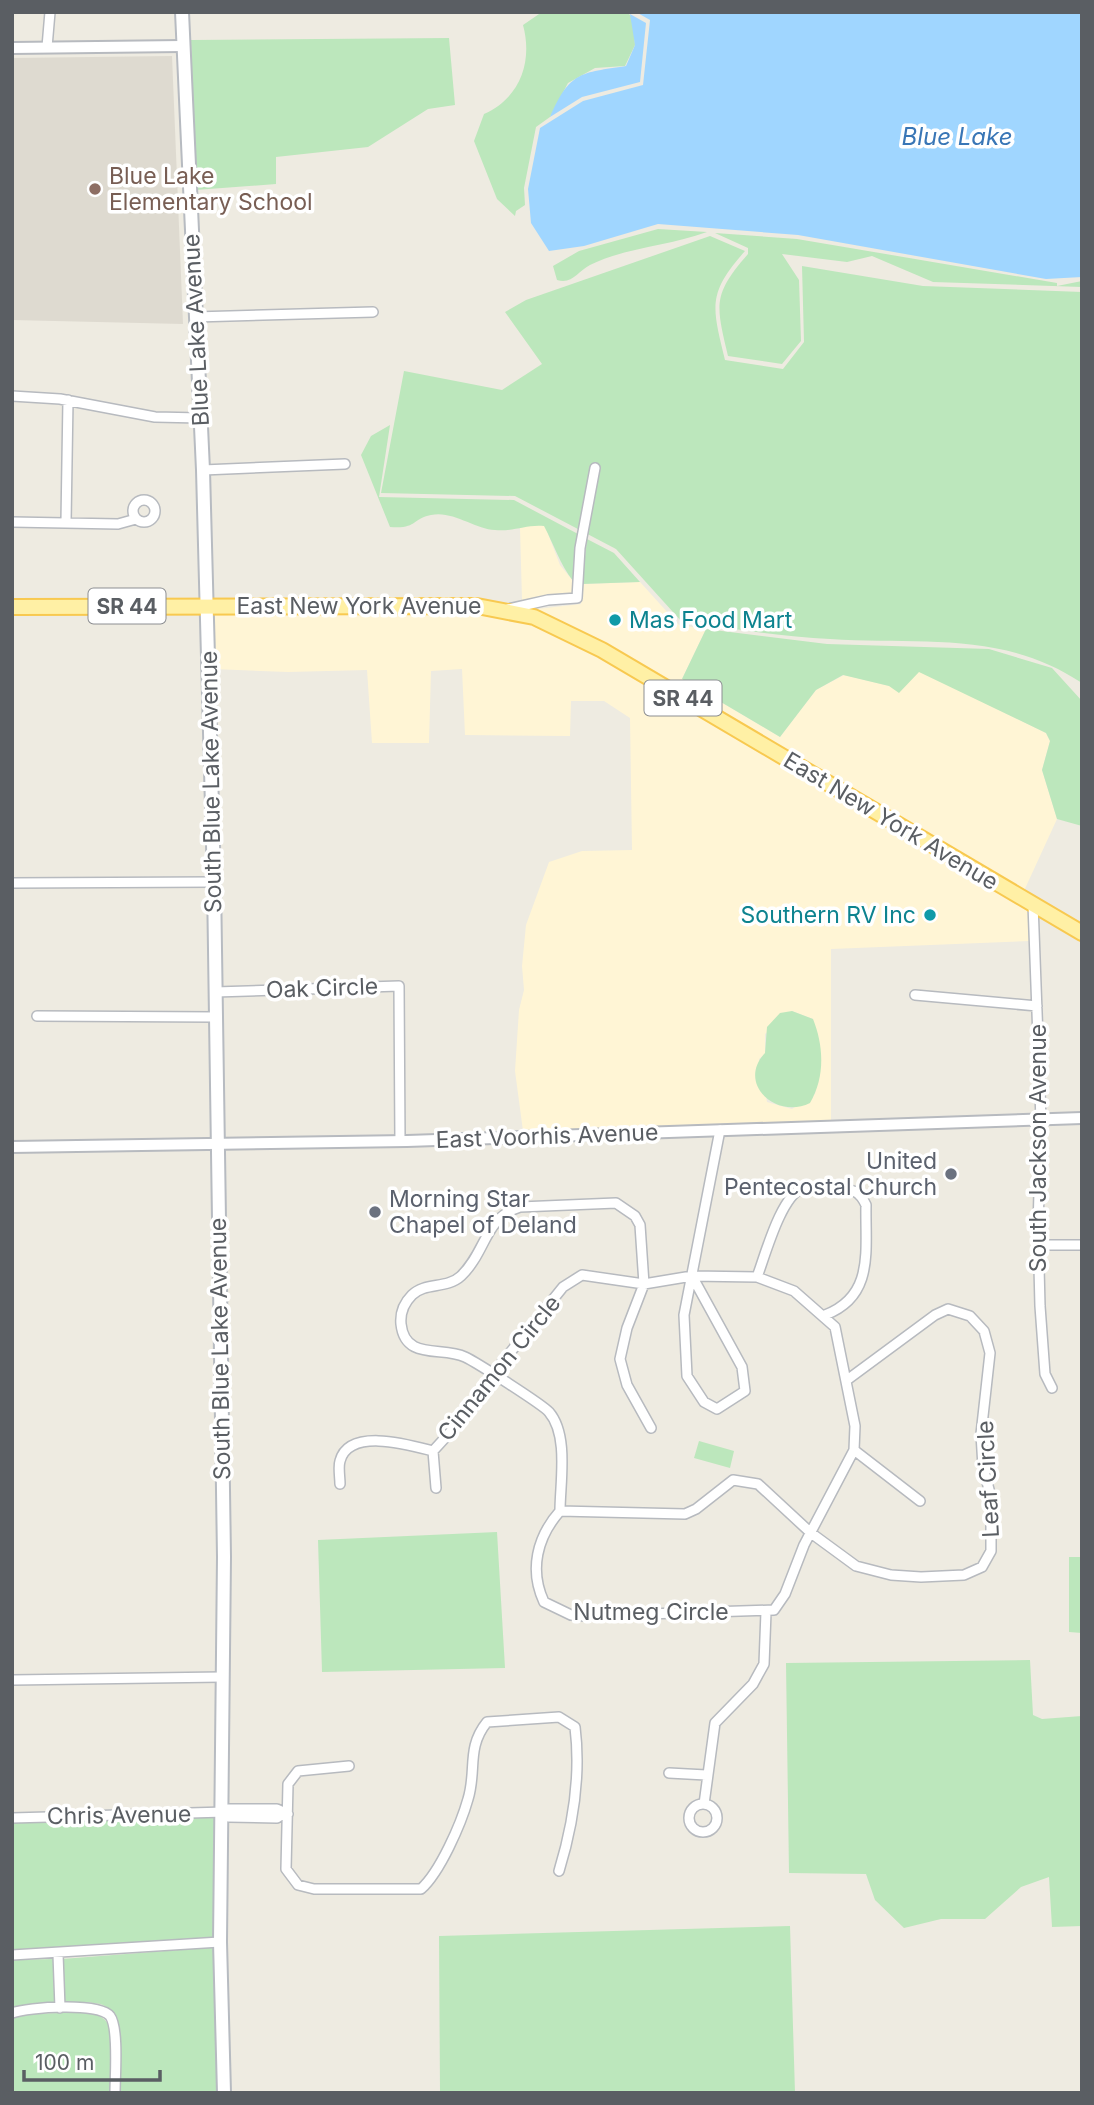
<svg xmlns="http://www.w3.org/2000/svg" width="1094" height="2105" viewBox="0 0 1094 2105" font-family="Inter,sans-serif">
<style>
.commercial{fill:#fff5d5;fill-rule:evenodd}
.education{fill:#dedad0}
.green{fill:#bce7bc}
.water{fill:#a0d6ff}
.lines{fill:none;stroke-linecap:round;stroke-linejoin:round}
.minor-casing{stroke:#b7babf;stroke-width:12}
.tertiary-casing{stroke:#b7babf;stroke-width:14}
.secondary-casing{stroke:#b7bbc1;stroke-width:16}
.primary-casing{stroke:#f8c950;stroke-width:18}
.minor{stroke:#fff;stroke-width:9}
.tertiary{stroke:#fff;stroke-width:10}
.secondary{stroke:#fff;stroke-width:12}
.primary{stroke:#fff0a5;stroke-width:14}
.education-dot{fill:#8d6e63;stroke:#fff;stroke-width:2.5}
.culture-dot{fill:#0f9aa8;stroke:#fff;stroke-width:2.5}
.worship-dot{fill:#6b7280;stroke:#fff;stroke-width:2.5}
.labels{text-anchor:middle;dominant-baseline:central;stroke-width:7;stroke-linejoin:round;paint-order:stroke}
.shield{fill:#fff;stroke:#8c8e92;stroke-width:2}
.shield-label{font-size:21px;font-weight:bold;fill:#5a5e63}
.education-label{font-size:23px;fill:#785e54;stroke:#fff;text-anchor:start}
.street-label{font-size:23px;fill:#5a5e63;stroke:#fff}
.culture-label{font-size:23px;fill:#0d838f;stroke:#fff;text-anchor:start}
.worship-label{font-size:23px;fill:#5b616d;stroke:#fff;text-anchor:end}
.water-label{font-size:24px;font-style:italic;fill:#3976b6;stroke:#fff}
</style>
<rect width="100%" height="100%" fill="#eeebe1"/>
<path class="commercial" d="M533,524L545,526L560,565L573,581L572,593L522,600L520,528Z
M640,582L679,625L706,629L682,679L780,737L816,690L844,675L890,686L919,671L1046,733L1050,741L1042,770L1057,819L1023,893L528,610L581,604L582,584Z
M464,610L533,622L572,639L1029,908L1030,941L831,949V1121L523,1131L515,1071L519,1010L524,990L522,966L526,925L549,862L582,851L632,850L630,718L604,701H571L570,736L465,735L462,669L431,671L429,743H372L367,670L288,672L213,669L211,611ZM792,1011L813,1019L821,1057L815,1094L792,1109L767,1102L759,1059L765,1054V1034Z"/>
<path class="education" d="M172,56L183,324L12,320V58Z"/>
<path class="green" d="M542,12H627L633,18L635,45L625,66L595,68L568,83L550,117L536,127L524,188L525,205L516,211L515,216L497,199L474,141L484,114C520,98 533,62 523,25Z
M449,38L455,105L428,109L368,147L276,157V184L195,190L191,40Z
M658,229L707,232C669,246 627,247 590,265C578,271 572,285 557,280L553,266L579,251Z
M715,233L797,239L1057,283V286L1082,281V287L933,282L872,256L847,262L782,254L799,280L801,341L782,364L728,356C716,305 712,295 748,254V248Z
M710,236L745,251C707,294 712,306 725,360L783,369L804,342L802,266L923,286L1082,292V683C1003,630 920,645 830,639C781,637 731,628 682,622L616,549L515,496L381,493L404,371L502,390L542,364L505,312L526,300Z
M390,425L379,497L514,500L578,534L573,581C560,564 554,545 544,526C527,524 513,532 495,530C475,529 452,510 431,515C411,519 418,529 390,527L361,455L371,436Z
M587,539L614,553L640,582L582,584Z
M706,629L827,644L989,649L1052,668L1082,701V826L1057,819L1042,770L1050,741L1046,733L919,672L899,693L889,686L843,675L816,690L780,737L682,679Z
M792,1011L813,1019C824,1046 825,1078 810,1103C777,1120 736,1084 765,1053L767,1027L780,1013Z
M699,1441L734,1451L730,1468L694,1458Z
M497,1532L505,1668L322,1672L318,1540Z
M1069,1557H1082V1633L1069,1632Z
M1030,1660L1033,1715L1042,1719L1082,1716V1926L1052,1927L1049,1877L1021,1887L985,1919H941L904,1928L875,1900L866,1874L789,1873L786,1663Z
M216,1817V1937L12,1950V1823Z
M790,1926L795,2093H440L439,1936Z
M216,1947L219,2093H119C119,2069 129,2016 103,2005C92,2001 76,2003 64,2002L62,1959Z
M53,1959L55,2002L12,2007V1960Z
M60,2013C78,2013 101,2008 110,2027V2093H12V2019L25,2014Z"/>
<path class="water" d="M636,12H1082V277L1046,279L798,235L658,224L584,246L549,251L531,223L528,189L540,128L583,101L643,85L650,20Z
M630,14L646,23L640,82L582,97L550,117C570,71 581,73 626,66L635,45Z"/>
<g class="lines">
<defs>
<path id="minor" d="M47,47L50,12
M195,317L373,312
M12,396L60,399L155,417L200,418
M203,470L345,464
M133 511a11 11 0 1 1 22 0a11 11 0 1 1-22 0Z
M12,522L118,524L136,519
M66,522L68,400
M508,609L548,600L577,598L580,548L595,468
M12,883L214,882
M1033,904L1041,1120L1038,1228L1040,1306L1045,1374L1052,1388
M215,992L399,986L400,1141
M915,995L1037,1006
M37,1016L215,1017
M1038,1245H1082
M692,1276L742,1367L745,1391L717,1409L704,1402L687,1376L684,1315L720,1130
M757,1277C765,1256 781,1195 803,1188C813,1186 826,1188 836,1189C852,1189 859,1190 866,1205C865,1250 875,1296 825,1315
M651,1428L627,1385L620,1359L627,1328L644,1284L640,1225L635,1216L616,1203L520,1207C484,1218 487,1251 461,1276C447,1289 425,1282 412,1295C404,1303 400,1313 401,1324C405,1361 442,1346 465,1357C476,1362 543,1405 549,1412C569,1435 560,1483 560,1511L685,1514L696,1509L733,1480L758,1484L811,1533L856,1566L891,1575L921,1577L964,1575L982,1567L991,1551V1497L983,1467L981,1434L990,1353L984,1331L970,1316L948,1309L935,1315L847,1380
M854,1450L920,1501
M340,1484C340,1477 338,1467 340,1461C349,1427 410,1445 433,1451
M436,1488L433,1451L476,1404L492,1375L563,1287L582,1275L644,1284L692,1276L757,1277L794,1291L835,1327L855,1426L854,1450L804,1545L785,1594L774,1610L584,1616L571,1615L544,1602C529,1570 537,1537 560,1511
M12,1680L222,1677
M349,1766L298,1771L288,1784L286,1869L298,1885L314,1889H421C440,1872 461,1824 468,1799C477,1770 466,1748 487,1722L559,1717L575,1727C581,1775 573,1825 559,1871
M669,1773L706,1775
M704,1804L715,1723L753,1684L764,1664L766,1612
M689 1818a14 14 0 1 1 28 0a14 14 0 1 1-28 0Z
M225,1812L228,1817L277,1818L283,1814
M12,1818L225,1812L228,1809H277L288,1814
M58,1954L60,2008
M12,1955L220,1942
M12,2013C29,2007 99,2002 110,2016C119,2028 115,2076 115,2093"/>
<path id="tertiary" d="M12,48L182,46
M12,1147L407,1141L1082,1118"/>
<path id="secondary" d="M182,12L203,470L214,882L224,1557L220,1942L224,2093"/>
<path id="primary" d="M12,607L477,606L534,617L602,650L1082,933"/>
</defs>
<use href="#minor" class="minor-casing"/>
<use href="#tertiary" class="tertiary-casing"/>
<use href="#secondary" class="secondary-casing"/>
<use href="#primary" class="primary-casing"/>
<use href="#minor" class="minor"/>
<use href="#tertiary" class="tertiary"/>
<use href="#secondary" class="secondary"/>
<use href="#primary" class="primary"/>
</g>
<circle class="education-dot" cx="95" cy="189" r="7"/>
<g class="culture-dot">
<circle cx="615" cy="620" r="7"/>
<circle cx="930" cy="915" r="7"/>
</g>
<g class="worship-dot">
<circle cx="951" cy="1174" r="7"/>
<circle cx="375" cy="1212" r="7"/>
</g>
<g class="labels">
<g class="shield">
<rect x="88.5" y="588.5" width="77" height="35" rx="5"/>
<rect x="644.5" y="680.5" width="77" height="35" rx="5"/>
</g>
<g class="shield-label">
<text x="127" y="606">SR 44</text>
<text x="683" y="698">SR 44</text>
</g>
<g class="education-label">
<text x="109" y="176">Blue Lake<tspan x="109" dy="26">Elementary School</tspan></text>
</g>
<g class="street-label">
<text transform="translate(196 330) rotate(-93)">Blue Lake Avenue</text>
<text x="359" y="606">East New York Avenue</text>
<text transform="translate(211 782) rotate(-91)">South Blue Lake Avenue</text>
<text transform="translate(891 821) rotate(31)">East New York Avenue</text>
<text transform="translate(322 988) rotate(-2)">Oak Circle</text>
<text transform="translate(547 1136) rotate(-2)">East Voorhis Avenue</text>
<text transform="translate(1038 1148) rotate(-90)">South Jackson Avenue</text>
<text transform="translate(220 1349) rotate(-91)">South Blue Lake Avenue</text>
<text transform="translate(499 1368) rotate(-51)">Cinnamon Circle</text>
<text transform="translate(988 1479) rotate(-93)">Leaf Circle</text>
<text x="651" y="1612">Nutmeg Circle</text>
<text transform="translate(119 1815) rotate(-1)">Chris Avenue</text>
</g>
<g class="culture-label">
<text x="629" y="620">Mas Food Mart</text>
<text x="916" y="915" text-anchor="end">Southern RV Inc</text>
</g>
<g class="worship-label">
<text x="937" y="1161">United<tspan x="937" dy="26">Pentecostal Church</tspan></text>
<text x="389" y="1199" text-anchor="start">Morning Star<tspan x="389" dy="26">Chapel of Deland</tspan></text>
</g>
<g class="water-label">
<text x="957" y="136">Blue Lake</text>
</g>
</g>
<rect width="1094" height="2105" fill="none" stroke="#5a5e63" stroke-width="28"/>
<path d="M24 2070v10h136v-10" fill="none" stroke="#5a5e63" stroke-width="3.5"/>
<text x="35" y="2070" font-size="21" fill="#5a5e63" stroke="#ffffff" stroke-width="5" paint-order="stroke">100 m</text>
</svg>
